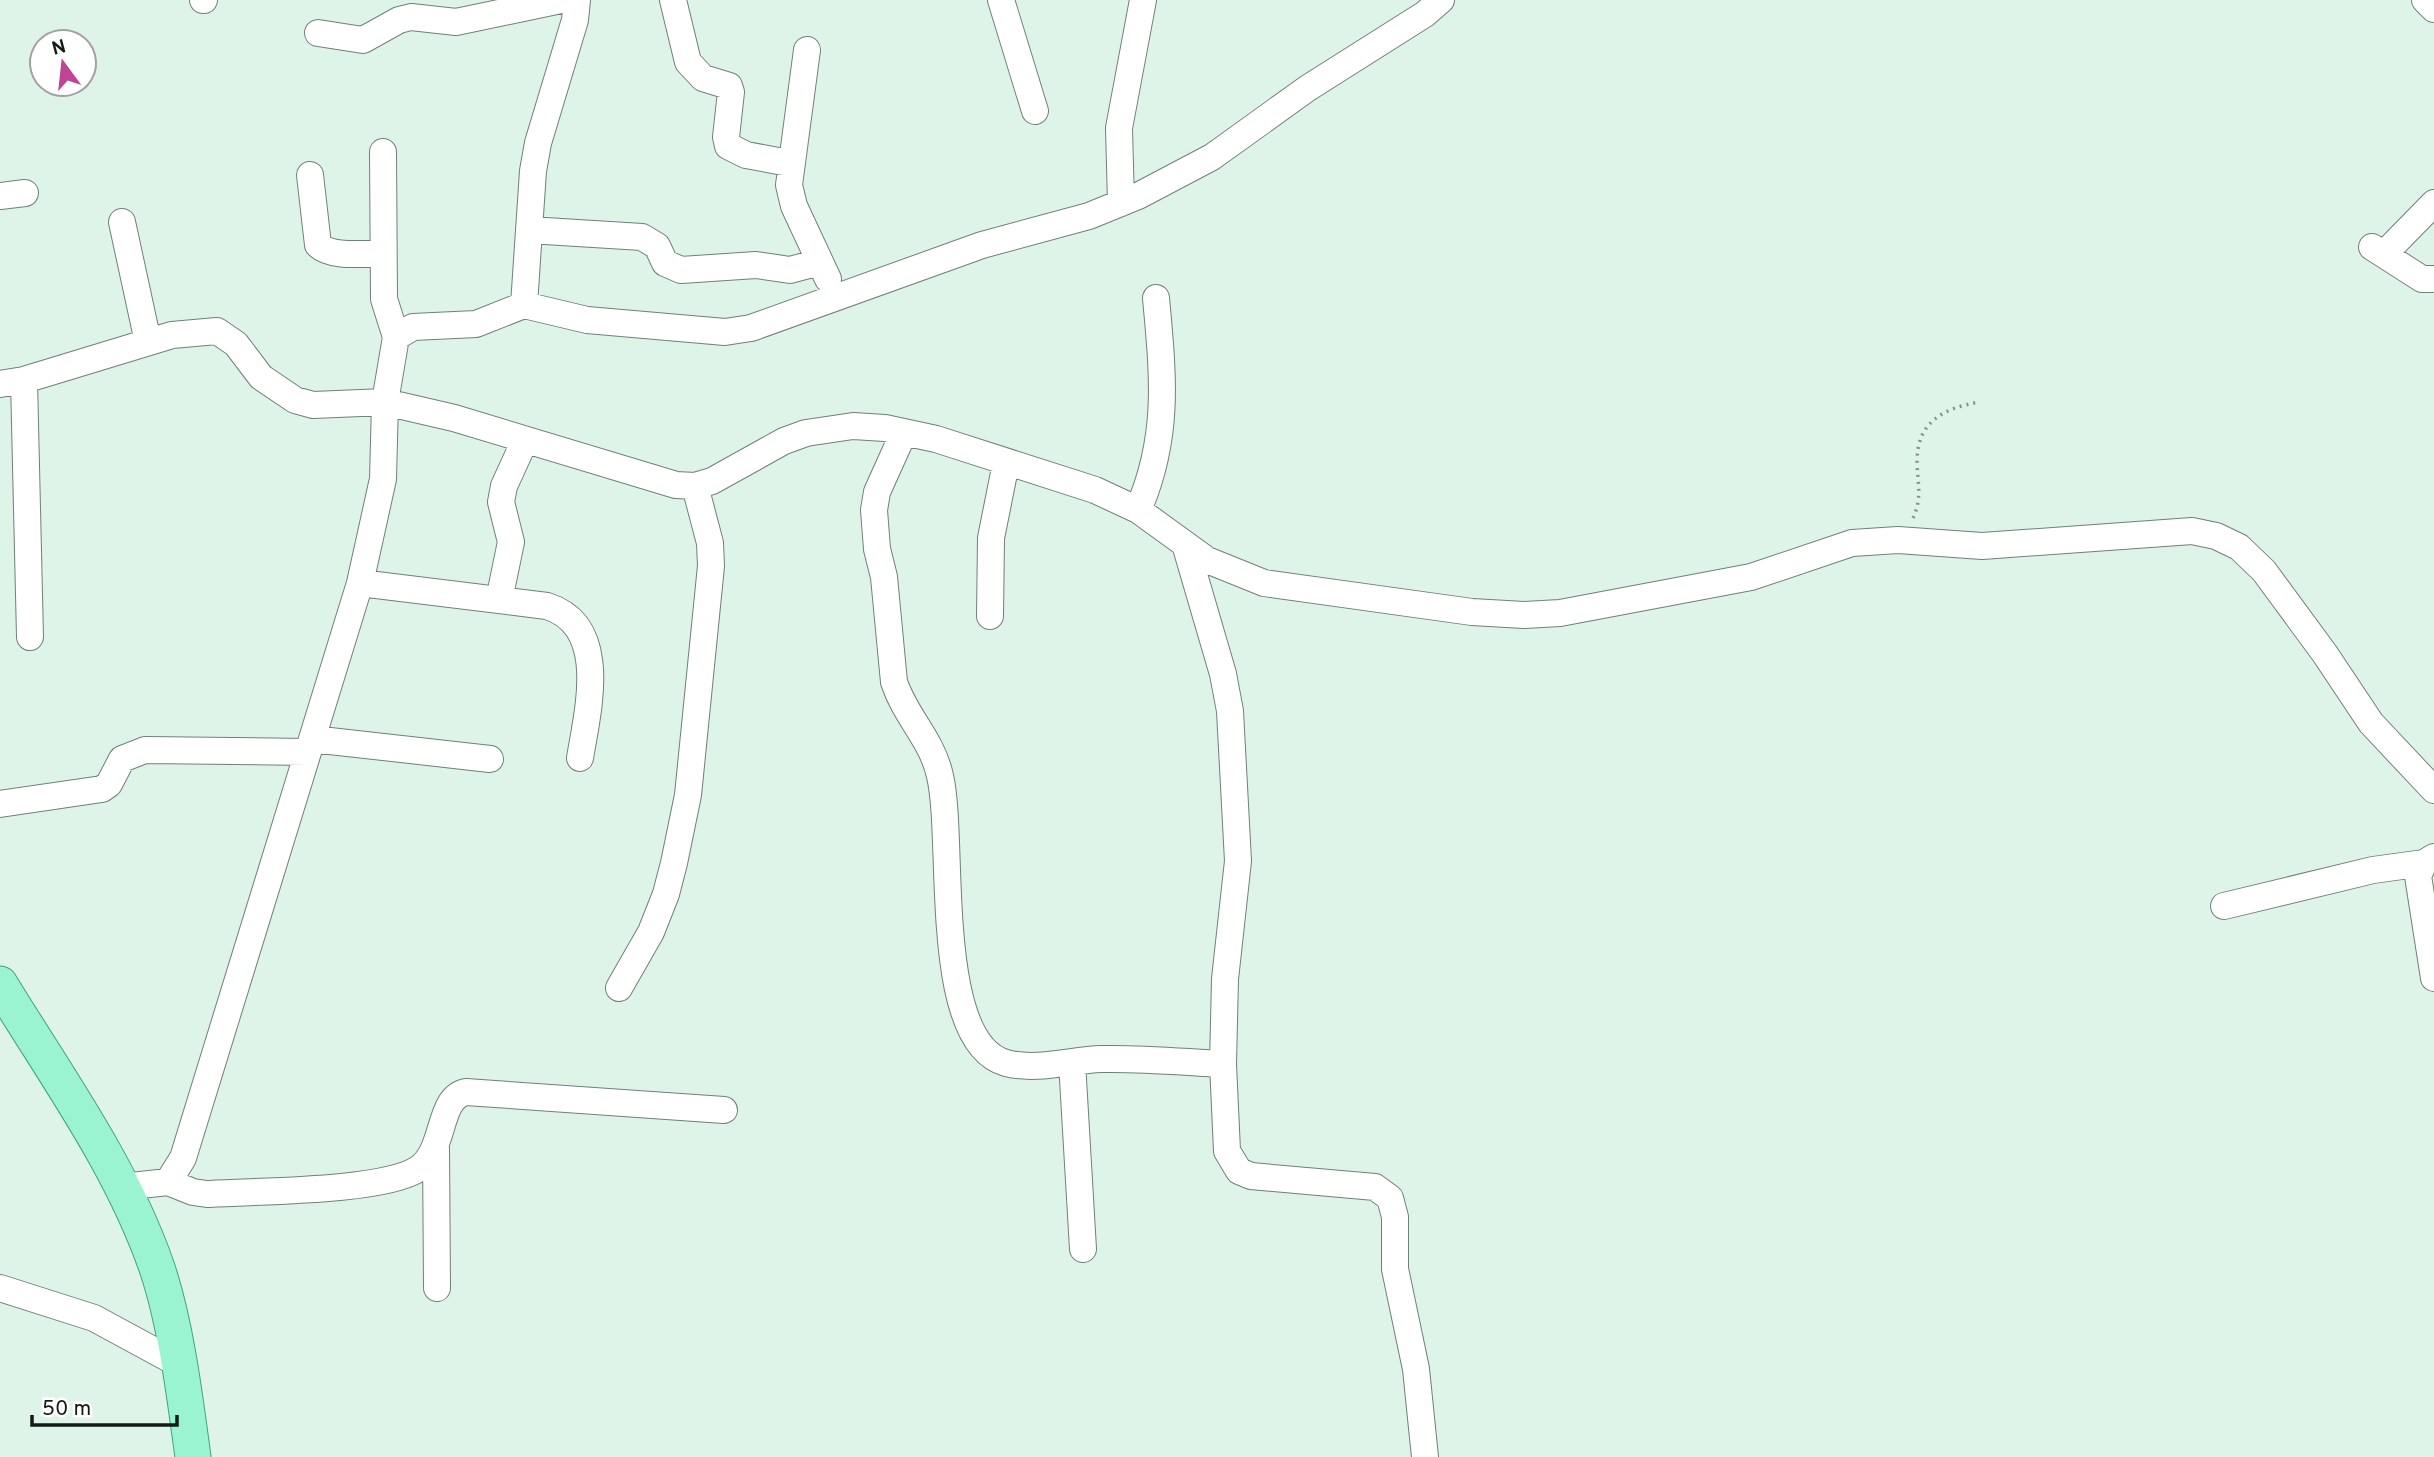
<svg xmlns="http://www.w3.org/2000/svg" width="2434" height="1457" viewBox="0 0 2434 1457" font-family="Overpass,sans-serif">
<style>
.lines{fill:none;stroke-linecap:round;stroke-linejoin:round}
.minor-casing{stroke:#6e8178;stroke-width:28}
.major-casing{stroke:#3fa37c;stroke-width:37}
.path{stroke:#85948c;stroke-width:3.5;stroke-dasharray:2 5;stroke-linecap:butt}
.minor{stroke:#fff;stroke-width:26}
.major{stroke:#9af4d1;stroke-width:35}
</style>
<rect width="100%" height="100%" fill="#dff4e9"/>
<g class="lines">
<defs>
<path id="minor" d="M203,0H204
M673,0L688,62L703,78L729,86L731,92L726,137L728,146L746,155L789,163
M1001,0L1035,111
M2425,0L2434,9
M318,33L363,40L399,20L411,17L456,22L561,0
M807,50L789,185L794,206L828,279
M383,152L384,299L396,337
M310,175L318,245C332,258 364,253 383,254
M0,196L25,193
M1121,203L1119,128L1143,0
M122,222L148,342
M529,230L642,237L657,246L665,263L681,270L756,265L790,270L820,262
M2372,247L2422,279H2434
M2384,254L2434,203
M524,305L533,171L538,143L575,20L577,0
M24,380L30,637
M0,384L24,380L172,335L217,331L236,344L261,377L295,400L313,405L385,402L454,418L676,485L695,486L712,481L784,441L806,433L853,426L885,428L936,439L1095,490L1138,510L1207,560L1264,583L1472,612L1524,615L1560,613L1751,577L1852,543L1898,540L1982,546L2192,531L2216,536L2239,547L2264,571L2325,654L2371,723L2434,790
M904,432L877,492L874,510L877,549L884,577L894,682C906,718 932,739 940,776C955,839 931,1042 1006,1063C1036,1071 1071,1060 1101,1059C1142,1058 1183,1062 1223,1064
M1138,510C1170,436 1163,375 1156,298
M1185,544L1223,674L1230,711L1238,861L1225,979L1223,1064L1227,1151L1239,1171L1251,1176L1375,1187L1390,1198L1395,1217V1269L1416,1369L1425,1457
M360,583L547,606C610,626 588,709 580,758
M499,600L511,542L501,502L504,486L525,440
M990,616L991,538L1006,463
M312,739L490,759
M0,804L102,789L109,784L122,759L145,750L308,752
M2434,857L2424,863L2418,876L2434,978
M2224,906L2373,870L2424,863
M619,988L651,932L666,894L674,863L688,795L711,566L710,543L695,486
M1072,1062L1083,1249
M436,1148L437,1288
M168,1182L193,1192L207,1194C254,1191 382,1192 418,1169C446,1151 437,1098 466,1092L724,1110
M122,1187L168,1182L183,1158L360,583L383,479L385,402L396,337L413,327L476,324L524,305L587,320L725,332L751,328L982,245L1089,216L1138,196L1212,157L1308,88L1425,14L1441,0
M0,1288L94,1318L177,1363"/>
<path id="major" d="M0,984C56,1076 122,1166 157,1268C176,1324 185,1398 193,1457"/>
</defs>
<use href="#minor" class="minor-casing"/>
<use href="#major" class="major-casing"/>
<path class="path" d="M1913,518C1922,499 1918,484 1917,464C1916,422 1943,408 1980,402"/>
<use href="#minor" class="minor"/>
<use href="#major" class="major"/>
</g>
<g transform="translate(63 63) rotate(345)"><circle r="33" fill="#ffffff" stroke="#a1a3a2" stroke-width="2"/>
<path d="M0-5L12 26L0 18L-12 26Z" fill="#c04495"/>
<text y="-10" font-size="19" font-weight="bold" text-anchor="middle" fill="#131a17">N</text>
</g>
<path d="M32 1415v10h145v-10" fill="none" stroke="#131a17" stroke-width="3.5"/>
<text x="42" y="1415" font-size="21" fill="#131a17" stroke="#ffffff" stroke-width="5" paint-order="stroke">50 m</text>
</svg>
